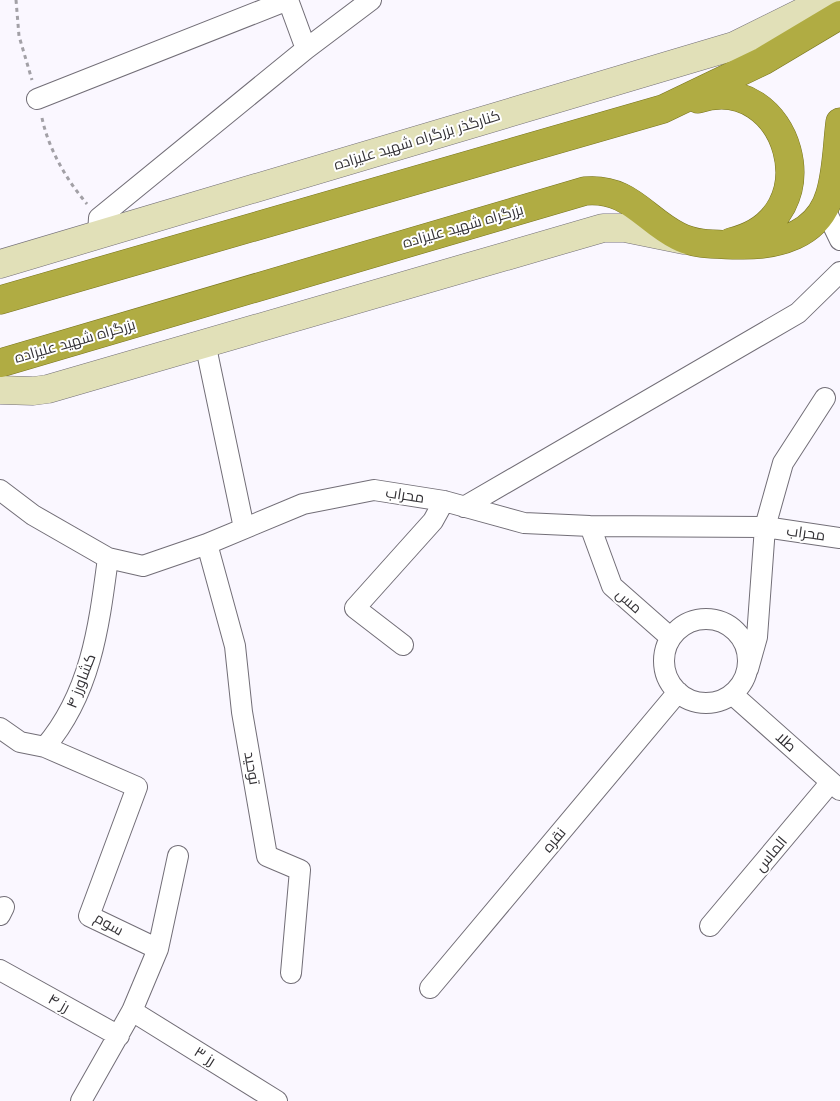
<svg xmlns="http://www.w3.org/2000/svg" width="840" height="1101" viewBox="0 0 840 1101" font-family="'Fira Sans',Cairo,sans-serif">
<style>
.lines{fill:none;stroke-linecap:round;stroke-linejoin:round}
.minor-casing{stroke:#726e77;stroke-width:22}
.secondary-casing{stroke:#726e77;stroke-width:29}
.trunk-casing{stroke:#787420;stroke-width:29}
.path{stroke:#a2a0a6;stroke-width:3;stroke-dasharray:4 4;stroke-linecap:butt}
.minor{stroke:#fff;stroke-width:20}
.secondary{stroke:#e1e0b8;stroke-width:28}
.trunk{stroke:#b0ac43;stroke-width:28}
.labels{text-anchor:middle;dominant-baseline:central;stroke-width:4;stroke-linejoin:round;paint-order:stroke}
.street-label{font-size:15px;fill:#343236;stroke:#fff}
</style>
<rect width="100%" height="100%" fill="#faf7ff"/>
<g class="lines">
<defs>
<path id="minor" d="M288,0L306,49
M37,99L288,0
M824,207L840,240
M98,234L99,218L306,49L371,0
M207,352L244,528
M0,490L33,515L108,558L143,566L207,544L303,504L374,490L444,501L524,523L590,526L765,527L840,538
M464,507L798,313L840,272
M590,526L612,586L671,638
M207,544L235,646L242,712L267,856L300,870L291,973
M664 661a42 42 0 1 1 84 0a42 42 0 1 1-84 0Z
M403,645L355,608L433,521L444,501
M748,669L757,637L765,527L783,463L825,398
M732,694L840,790
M0,728L20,742L45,747C91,693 99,626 108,558
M45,747L137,787L89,916L158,949L132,1011L81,1101
M0,915L4,907
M710,926L831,782
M158,949L178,856
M0,970L119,1036
M430,988L678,692
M132,1011L277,1101"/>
<path id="secondary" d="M0,264L734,46L827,0
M0,390L33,391L48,389L603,228H625L684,240"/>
<path id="trunk" d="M698,99C788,69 834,218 731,242
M0,300L663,109L763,61L840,15
M0,363L585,191C629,187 644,219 678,236C697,246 718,244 738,245C777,246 818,236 830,194C837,171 837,145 840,122"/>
</defs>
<use href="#minor" class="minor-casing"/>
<use href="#secondary" class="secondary-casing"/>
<use href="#trunk" class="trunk-casing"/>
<path class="path" d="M16,0L19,36L32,80
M42,118C49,150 66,179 87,204"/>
<use href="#minor" class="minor"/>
<use href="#secondary" class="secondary"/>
<use href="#trunk" class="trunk"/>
</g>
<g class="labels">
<g class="street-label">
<text transform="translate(417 140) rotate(-17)">کنارگذر بزرگراه شهید علیزاده</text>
<text transform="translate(463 226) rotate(-16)">بزرگراه شهید علیزاده</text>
<text transform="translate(75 341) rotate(-16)">بزرگراه شهید علیزاده</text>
<text transform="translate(405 495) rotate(9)">محراب</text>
<text transform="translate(806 533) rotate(8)">محراب</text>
<text transform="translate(629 601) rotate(42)">مس</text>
<text transform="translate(81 681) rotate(-69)">کشاورز ۴</text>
<text transform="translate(786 742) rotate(42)">طلا</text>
<text transform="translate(252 768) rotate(80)">توحید</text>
<text transform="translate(554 840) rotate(-50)">نقره</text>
<text transform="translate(771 854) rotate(-50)">الماس</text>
<text transform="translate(109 924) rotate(30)">سوم</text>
<text transform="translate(59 1003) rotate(29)">رز ۴</text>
<text transform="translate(205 1056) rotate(32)">رز ۳</text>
</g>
</g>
</svg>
